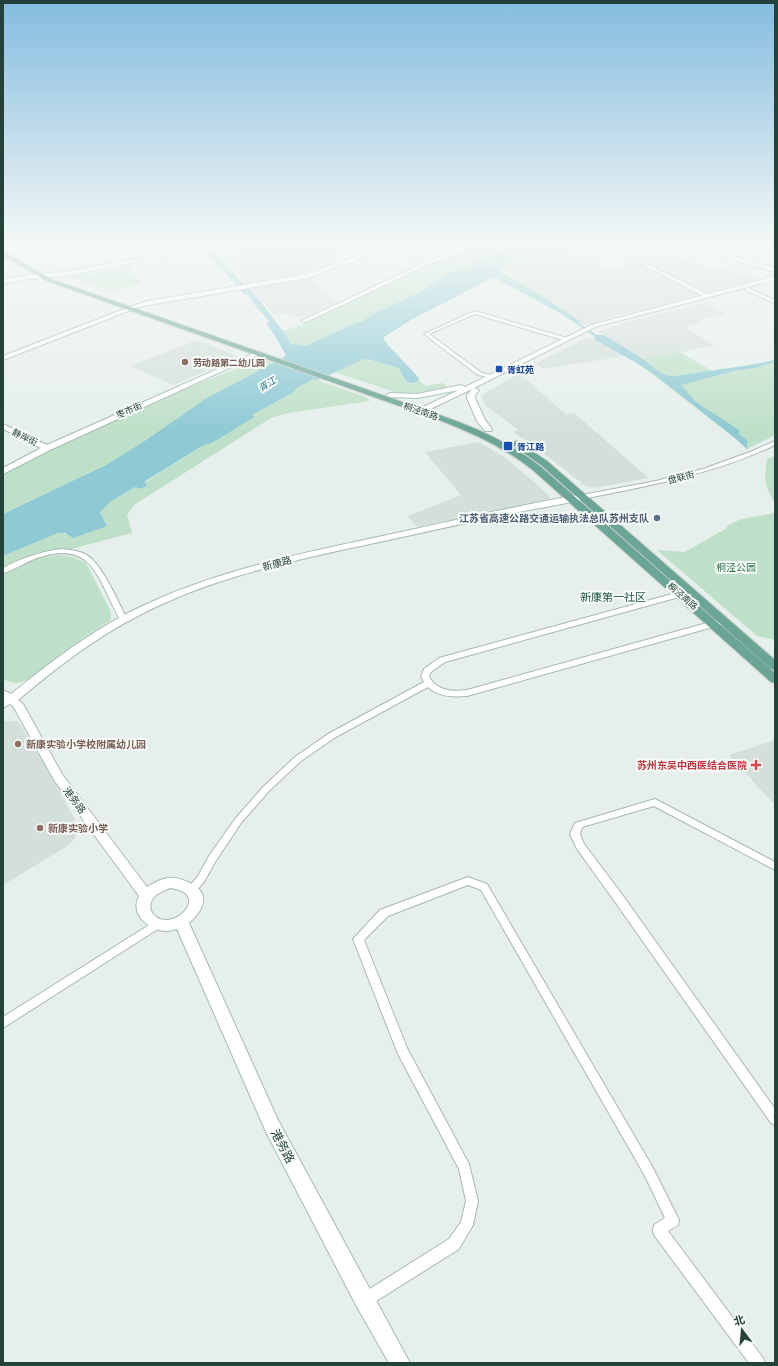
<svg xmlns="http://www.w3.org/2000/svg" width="778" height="1366" viewBox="0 0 778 1366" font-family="Inter,'Noto Sans SC',sans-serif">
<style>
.built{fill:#d4dfda}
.green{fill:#bfe0c8}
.water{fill:#8ec9d4}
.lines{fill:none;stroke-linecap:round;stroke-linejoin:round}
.street-casing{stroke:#a8b8b2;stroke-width:2}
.secondary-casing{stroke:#a4bbb3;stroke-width:2}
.primary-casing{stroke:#c2cac8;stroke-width:2}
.street{fill:#fff;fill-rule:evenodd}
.secondary{fill:#fff;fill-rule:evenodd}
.primary{fill:#6aa596;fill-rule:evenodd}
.education-dot{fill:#8d6e63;stroke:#f7fbf9;stroke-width:1.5}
.transit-dot{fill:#1a4fb4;stroke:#f7fbf9;stroke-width:1.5}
.service-dot{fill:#5c6f8a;stroke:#f7fbf9;stroke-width:1.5}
.health-dot{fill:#e0444e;stroke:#f7fbf9;stroke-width:1.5}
.labels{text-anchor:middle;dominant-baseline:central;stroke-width:4;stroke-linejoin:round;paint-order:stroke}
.far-education-label{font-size:9px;font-weight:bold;fill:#785e54;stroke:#f7fbf9;text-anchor:start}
.far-transit-label{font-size:9px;font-weight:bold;fill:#164399;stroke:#f7fbf9;text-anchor:start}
.far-water-label{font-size:9px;font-style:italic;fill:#1c6f80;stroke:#f7fbf9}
.far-street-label{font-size:9px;fill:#24423a;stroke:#f7fbf9}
.service-label{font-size:10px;font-weight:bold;fill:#4e5e75;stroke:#f7fbf9;text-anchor:end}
.street-label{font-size:10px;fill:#24423a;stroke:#f7fbf9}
.park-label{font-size:10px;fill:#2d7a4b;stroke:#f7fbf9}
.education-label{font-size:10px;font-weight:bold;fill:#785e54;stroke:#f7fbf9;text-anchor:start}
.health-label{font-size:10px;font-weight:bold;fill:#be3a42;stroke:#f7fbf9;text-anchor:end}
.neighbourhood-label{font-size:11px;fill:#1f5548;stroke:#f7fbf9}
.near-street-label{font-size:12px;fill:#24423a;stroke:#f7fbf9}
</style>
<rect width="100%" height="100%" fill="#e6efeb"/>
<path class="built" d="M283,240H354L364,248L333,258L335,261L306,273L323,292L328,293L337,302L306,316L295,317L286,313L274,315L221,252Z
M546,240H556L606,268L637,263L620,253L648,248L687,261L762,279L619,315L582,326L555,304L505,276L501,271L513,260Z
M704,303L725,314L698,319L701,322L685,327L714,345L643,360L603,334L597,332L623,323Z
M588,337L625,356L543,369L536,363Z
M197,340L240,357L173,385L130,366Z
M517,374L523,376L566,415L574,413L649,478L594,488L585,486L533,445L513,432L519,430L486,406L481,396Z
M479,442L504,457L534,482L550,497L548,501L417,527L408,516L461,495L425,452Z
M3,721H18L47,768L75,820L77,825L76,836L72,842L64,848L3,885Z
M775,740V805L729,755Z"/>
<path class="green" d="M507,240H519L505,250L465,268L448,273L420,292L371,315L362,322H358L305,346L293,345L283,331L306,323L439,261L494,241L502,244Z
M127,266L142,282L113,292L70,277Z
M680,352L712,371L723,368L729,372L755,368L775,362V401L768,397L775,401V435L747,449L735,438L635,361Z
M262,359L273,363L205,399L146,440L106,465L3,514V473C87,430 174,391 262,359Z
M364,359L371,360L399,368L403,378L409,383L414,384L419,380L425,386L443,383L448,388L416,394L398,393L334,372Z
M314,379L366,397L370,401L288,413L271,418L134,505L127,515L132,533L71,549L40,552L19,560L3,568V556L55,534L62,533L68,535L107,526L100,513L110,502L135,487L141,489L148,485L144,483L202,446L212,443L251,416L294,392L295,389Z
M775,456V503C764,486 764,478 767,459Z
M775,513V640L757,636L657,550L685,552L727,528V526L741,519Z
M59,555L73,557L86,563L111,612V620L87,635L30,678C21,684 13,684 3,679V574L34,559Z"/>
<path class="water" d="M201,240H210C220,264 242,280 259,300C271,314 281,329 292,344L305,346L358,322H362L371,315L420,292L448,273L465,268L505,250L519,240H546L513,260L501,270L502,273L534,291L581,322L578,323L597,335H604L640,357L659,372L669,376H676L750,365L775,360V362L755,368L734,371L681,385L696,402L739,430V434L747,440V449L735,438L655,375L635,362L593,339L595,337L565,316L495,278H492L411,320L384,337V340L388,345L419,378V380C408,389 403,377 399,368L371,360L364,359L318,380L314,379L295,389L294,392L252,415L254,417L212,443L202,446L144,482L148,485L141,489L135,487L110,502L100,513L107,526L73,538L65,533H58L3,556V514L106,465L146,440L205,399L286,356L276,337L266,323L270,322L254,304L248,295H245L205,252Z"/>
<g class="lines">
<defs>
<path id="street" d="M17,240H29L3,245V243Z
M140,240H145L164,256L161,257Z
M358,240H365L432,262L429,263Z
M645,240H657L615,248L709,295V297H705L609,247Z
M759,240L775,244V246L761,242L715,255L713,254Z
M747,288L775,300V303L745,290V289Z
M475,311L567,338V339L563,340L475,314L429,334L482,373L496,376L493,378L478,375L424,334Z
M775,441V445C714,474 648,486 582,499L579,497L582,495L656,481L703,469L750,452Z
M61,549C69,550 77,550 85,554C100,561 117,599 125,615L128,619L127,621H121C98,582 95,538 37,558C25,562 15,570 3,573V568C21,558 40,552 61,549Z
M683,591L687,593L686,595L445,662L431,672L429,677C438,691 452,692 467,690L721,619H724L728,621L727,623L467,696C453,697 438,697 428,687L334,738L301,761L269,791L241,823L215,862L204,882L195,892L192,893L189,892L187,889L198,876L209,856L235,819L263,787L295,757L328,734L424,682L421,677L424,669L439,658Z
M12,696L15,697L16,699L15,701L3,708V701Z
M655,799L775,862V870L654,806L582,827L580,834L584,844L621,893L775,1109V1125L771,1123L613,899L577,849L570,834L575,823Z
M468,877L487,884L653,1168L679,1220L678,1225L668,1231L763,1358L765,1363H749L654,1235L653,1230L654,1225L665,1218L645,1176L481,890L468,885L388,916L364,940L407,1048L469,1164L478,1201L473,1225L459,1249L370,1305L365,1307L360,1305L358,1300L360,1295L449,1239L461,1222L466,1201L459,1169L398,1054L353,939L380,910Z
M157,920L161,921L162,924L161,927L3,1028V1017Z"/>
<path id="secondary" d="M236,240H249L64,276L29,279L3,284V280L29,275L64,272Z
M480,240H488L432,263L306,322L301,321L428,261Z
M662,240H672L775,268V272Z
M384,246L386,247V249L308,278L149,305L136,308L3,360V356L132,306L148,301L307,274Z
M775,276V280L595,327L474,388L479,390L475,395V398L485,420L492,429L491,431H485L477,421L467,398V395L472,389L422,413H419V409L459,390L417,398L390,397L386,395L390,393L417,394L461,385L465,387L591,325Z
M258,351L261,353L260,354L50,450L3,474V468L41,448L3,429V424L47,445Z
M582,494L586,497L585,499C561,505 537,508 513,513C459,524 405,537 351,548C278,564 203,581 136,617C93,639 55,669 18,700L23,704L62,774L147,887C153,883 163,878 170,878C176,877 183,880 188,882C212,892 204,910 189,923L278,1120L410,1363H389L357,1307L266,1132L177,929C175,929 171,931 168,931C150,932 129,914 139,896L54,780L13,706L3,699V690L11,694C48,664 87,634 130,612C215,569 309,552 401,532C461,519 521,505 582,494ZM170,888C208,892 181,926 160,919C149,914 147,903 156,895C160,892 166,890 170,888Z"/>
<path id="primary" d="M3,251L51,279L445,417C479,429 512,444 541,467L775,673V683L771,682L534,471C506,448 473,433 439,420L47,281L3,256Z
M517,441L547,461L775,660V670L771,669L541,465L514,446L513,444L514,442Z"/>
</defs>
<use href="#street" class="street-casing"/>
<use href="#secondary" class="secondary-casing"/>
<use href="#primary" class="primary-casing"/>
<use href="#street" class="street"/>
<use href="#secondary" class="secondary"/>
<use href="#primary" class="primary"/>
</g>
<linearGradient id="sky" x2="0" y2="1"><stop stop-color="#84bce0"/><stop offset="0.56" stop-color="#f4f8f6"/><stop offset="1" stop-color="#f4f8f6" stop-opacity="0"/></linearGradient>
<rect width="778" height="432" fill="url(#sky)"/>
<g class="education-dot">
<circle cx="185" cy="362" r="4"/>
<circle cx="18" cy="744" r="4"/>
<circle cx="40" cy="828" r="4"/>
</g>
<g class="transit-dot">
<rect x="495" y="365" width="8" height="8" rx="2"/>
<rect x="503" y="441" width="10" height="10" rx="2"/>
</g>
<circle class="service-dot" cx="657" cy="518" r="4"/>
<path class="health-dot" d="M754 759h4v4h4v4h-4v4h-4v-4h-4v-4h4z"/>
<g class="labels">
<g class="far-education-label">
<text x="193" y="362">劳动路第二幼儿园</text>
</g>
<g class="far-transit-label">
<text x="507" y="369">胥虹苑</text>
<text x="517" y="446">胥江路</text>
</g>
<g class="far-water-label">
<text transform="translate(267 384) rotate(-33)">胥江</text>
</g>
<g class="far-street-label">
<text transform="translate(129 410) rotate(-24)">枣市街</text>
<text transform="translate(421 411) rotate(19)">桐泾南路</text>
<text transform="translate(25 437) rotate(26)">静岸街</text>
<text transform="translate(681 477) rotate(-14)">盘联街</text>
<text transform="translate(683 596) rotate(41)">桐泾南路</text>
</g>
<g class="service-label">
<text x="649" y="518">江苏省高速公路交通运输执法总队苏州支队</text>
</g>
<g class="street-label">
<text transform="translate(277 563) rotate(-15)">新康路</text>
<text transform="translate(75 800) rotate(53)">港务路</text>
</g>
<g class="park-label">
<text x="736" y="567">桐泾公园</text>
</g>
<g class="education-label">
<text x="26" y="744">新康实验小学校附属幼儿园</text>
<text x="48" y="828">新康实验小学</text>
</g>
<g class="health-label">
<text x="747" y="765">苏州东吴中西医结合医院</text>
</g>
<g class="neighbourhood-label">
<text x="613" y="597">新康第一社区</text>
</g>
<g class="near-street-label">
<text transform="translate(283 1146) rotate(62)">港务路</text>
</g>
</g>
<rect width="778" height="1366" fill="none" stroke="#24423a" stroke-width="8"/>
<g transform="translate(742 1330) rotate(344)" stroke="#f7fbf9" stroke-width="3" paint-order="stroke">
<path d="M0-3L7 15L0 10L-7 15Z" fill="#24423a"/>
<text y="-6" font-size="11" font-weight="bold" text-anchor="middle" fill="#24423a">北</text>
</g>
</svg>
